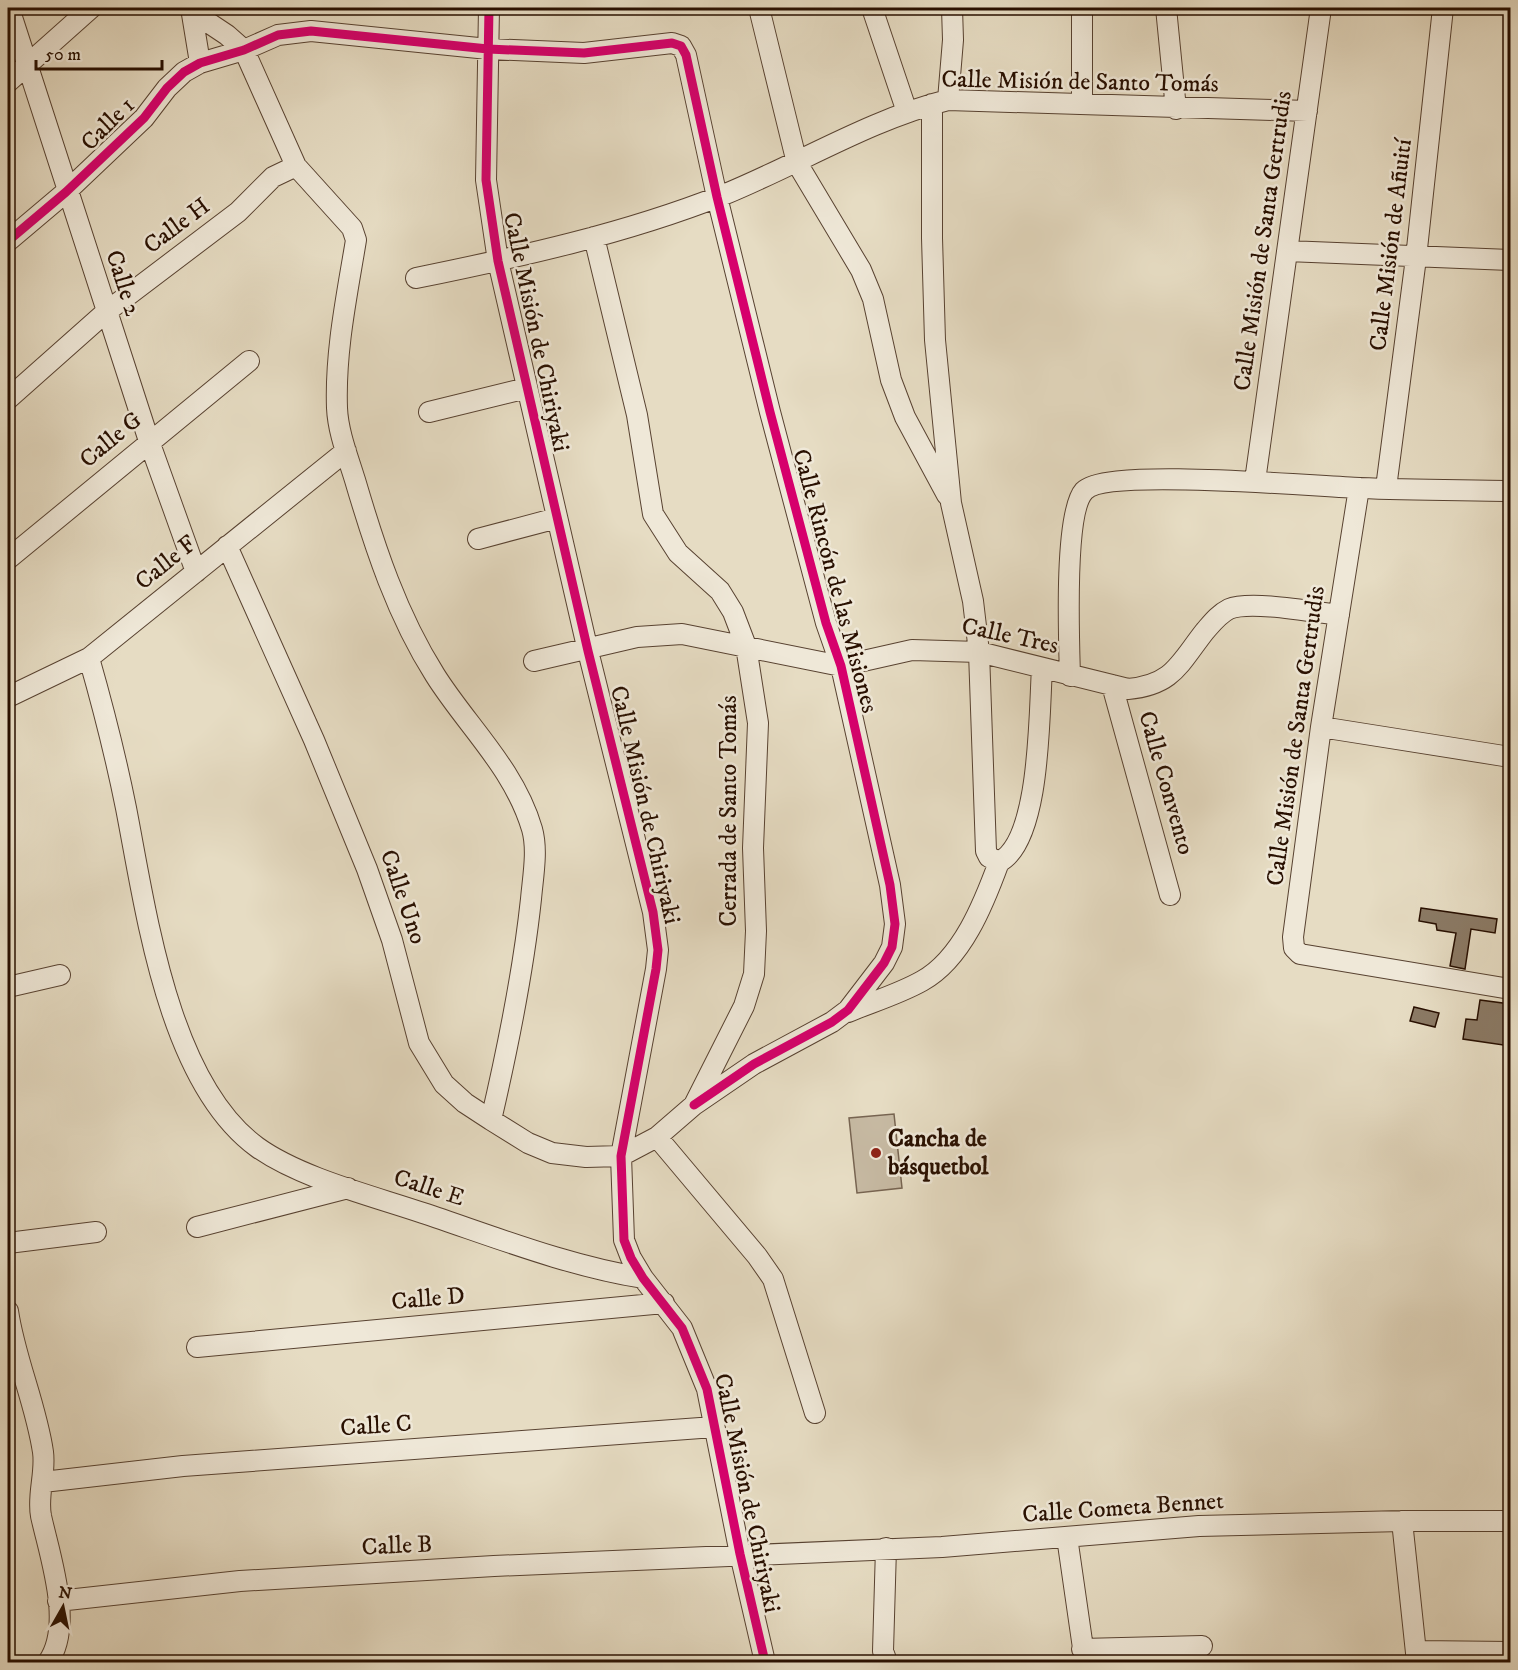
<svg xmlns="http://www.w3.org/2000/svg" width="1518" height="1670" viewBox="0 0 1518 1670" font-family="'IM FELL DW Pica',serif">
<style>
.green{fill:#c6b9a2;stroke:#776451;stroke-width:1.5}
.building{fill:#8b7a65;stroke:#280f00;stroke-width:1.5}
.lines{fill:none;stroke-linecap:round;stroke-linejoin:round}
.minor-casing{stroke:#584231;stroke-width:22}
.minor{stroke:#efe8d8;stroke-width:20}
.cycleway-casing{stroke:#efe8d8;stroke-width:13}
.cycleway{stroke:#d6006c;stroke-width:9}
.poi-dot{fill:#8f2418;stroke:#efe8d8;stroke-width:2}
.labels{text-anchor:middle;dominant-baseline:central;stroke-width:5;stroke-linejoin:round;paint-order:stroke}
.street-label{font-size:24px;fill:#280f00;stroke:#efe8d8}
.poi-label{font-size:24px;font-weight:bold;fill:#280f00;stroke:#efe8d8;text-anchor:start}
</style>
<rect width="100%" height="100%" fill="#e6dcc3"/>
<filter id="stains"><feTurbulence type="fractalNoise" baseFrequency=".00333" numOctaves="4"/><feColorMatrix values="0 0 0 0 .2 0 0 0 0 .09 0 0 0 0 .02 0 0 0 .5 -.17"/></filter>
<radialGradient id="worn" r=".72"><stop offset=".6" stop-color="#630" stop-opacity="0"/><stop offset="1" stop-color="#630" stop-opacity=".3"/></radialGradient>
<path class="green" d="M894,1114L902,1188L857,1193L849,1118Z"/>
<path class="building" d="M1421,908L1497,919L1495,933L1471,929L1465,969L1450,966L1456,933L1437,930L1436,924L1419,921Z
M1480,1000L1510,1004V1046L1463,1039L1466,1019L1477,1020Z
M1414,1007L1439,1013L1435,1027L1410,1021Z"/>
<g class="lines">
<defs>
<path id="minor" d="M9,8L149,441L196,572
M191,8L200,63
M489,8L486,180L498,261L588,651L653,912L658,950L656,969L621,1156L624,1240L631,1258L643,1278L682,1328L707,1389L740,1554L765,1662
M759,8L797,163L861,270L873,299L891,380L905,417L947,495
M872,8L907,112
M1166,8L1176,109
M191,11L227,35L244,50L296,166L352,228L356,240C347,295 335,351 337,408C338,432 348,457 355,480C375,548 397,615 435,675C467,726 514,768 532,829C538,850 533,876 531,899C523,974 508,1047 491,1120
M8,82L91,8
M948,100L953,40L952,8
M1082,103V8
M932,104V238L935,340L951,503L973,601L979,652L986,851L989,857L999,862
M8,241L66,192L144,118L167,88L184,72L200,63L244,50L278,35L311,31L488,49L584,53L672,43L681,46L686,55L717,197L770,412L826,623L841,666L890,885L895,924L892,947L884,963L848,1010L832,1022L754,1064L694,1105
M1287,251L1510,260
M416,278C519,257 624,234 723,195C797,165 871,119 948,100L1307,111
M8,399L106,312L238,212L273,177L296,166
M429,412L527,388
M1255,481L1321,8
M1359,488L1321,727L1293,937L1294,948L1300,954L1510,989
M1386,488L1416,258L1443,8
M478,539L557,518
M227,546L314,740L367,869L392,940L419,1043L444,1084L465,1103L491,1120L528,1143L552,1153L586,1157L621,1156L657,1137L694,1105L744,1006L754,974L756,931L753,848L758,723L746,646L733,612L720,591L678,553L653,514L637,415L594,237
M8,559L249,361
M89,658C103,707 116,758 126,808C146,911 168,1082 257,1147C300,1178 373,1196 423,1213C495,1237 568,1266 643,1278
M534,661L637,637L682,634L841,666L912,650L979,652L1128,689C1173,685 1179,664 1205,631C1212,623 1219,614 1229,609C1250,600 1314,612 1339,615
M1070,676C1069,642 1064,513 1084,491C1106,467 1319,487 1360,488C1410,490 1460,490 1510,491
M1112,685L1170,895
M8,697L89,658L346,451
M1321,727L1510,757
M8,987L60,975
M848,1012C872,1002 899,994 922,981C962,959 984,903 999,862C1041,841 1039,712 1042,668
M657,1137L757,1256L773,1279L815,1413
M197,1227L348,1188
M8,1243L96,1232
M8,1311C15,1359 36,1404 43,1452C46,1473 37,1495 41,1516C50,1557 74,1625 48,1662
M197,1347L664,1303
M43,1482L183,1466L714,1427
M1402,1521L1417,1662
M1067,1537L1085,1662
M886,1548L883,1651L887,1662
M58,1601L240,1581L494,1566L942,1547L1199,1526L1402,1521H1510
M1082,1649L1202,1646
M1417,1651L1510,1652"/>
</defs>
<use href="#minor" class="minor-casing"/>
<use href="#minor" class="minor"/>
<defs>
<path id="cycleway" d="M489,8L486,180L498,261L588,651L653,912L658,950L656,969L621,1156L624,1240L631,1258L643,1278L682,1328L707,1389L740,1554L765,1662
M8,241L66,192L144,118L167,88L184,72L200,63L244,50L278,35L311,31L488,49L584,53L672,43L681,46L686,55L717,197L770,412L826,623L841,666L890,885L895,924L892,947L884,963L848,1010L832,1022L754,1064L694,1105"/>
</defs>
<use href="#cycleway" class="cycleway-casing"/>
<use href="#cycleway" class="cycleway"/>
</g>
<circle class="poi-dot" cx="876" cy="1153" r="6"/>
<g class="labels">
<g class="street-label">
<text transform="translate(1080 82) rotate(1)">Calle Misión de Santo Tomás</text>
<text transform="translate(108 124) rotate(-45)">Calle 1</text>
<text transform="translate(177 226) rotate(-37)">Calle H</text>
<text transform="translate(1263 241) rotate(-82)">Calle Misión de Santa Gertrudis</text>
<text transform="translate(1391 245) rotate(-83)">Calle Misión de Añuití</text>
<text transform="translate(123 283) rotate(72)">Calle 2</text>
<text transform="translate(536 332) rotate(78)">Calle Misión de Chiriyaki</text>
<text transform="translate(111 440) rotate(-40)">Calle G</text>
<text transform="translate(166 563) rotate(-39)">Calle F</text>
<text transform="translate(835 581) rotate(75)">Calle Rincón de las Misiones</text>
<text transform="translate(1010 636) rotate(12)">Calle Tres</text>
<text transform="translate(1296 736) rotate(-82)">Calle Misión de Santa Gertrudis</text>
<text transform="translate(1166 783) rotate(74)">Calle Convento</text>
<text transform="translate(645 805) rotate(77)">Calle Misión de Chiriyaki</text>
<text transform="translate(729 811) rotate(-90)">Cerrada de Santo Tomás</text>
<text transform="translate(403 897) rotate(71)">Calle Uno</text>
<text transform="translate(429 1188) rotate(18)">Calle E</text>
<text transform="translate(428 1299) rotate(-5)">Calle D</text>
<text transform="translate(376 1426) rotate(-4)">Calle C</text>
<text transform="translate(747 1493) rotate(78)">Calle Misión de Chiriyaki</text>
<text transform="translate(1123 1508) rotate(-4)">Calle Cometa Bennet</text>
<text transform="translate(397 1546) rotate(-3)">Calle B</text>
</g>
<g class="poi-label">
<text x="888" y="1139">Cancha de<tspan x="888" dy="28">básquetbol</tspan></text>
</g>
</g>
<rect width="1518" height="1670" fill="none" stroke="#e6dcc3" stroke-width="30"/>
<rect x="9" y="9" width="1500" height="1652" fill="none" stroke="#280f00" stroke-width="3"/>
<rect x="15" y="15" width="1488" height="1640" fill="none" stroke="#280f00" stroke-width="1.5"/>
<g transform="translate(63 1607) rotate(9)" stroke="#efe8d8" stroke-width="4.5" paint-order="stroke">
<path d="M0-4.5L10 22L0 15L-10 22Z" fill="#280f00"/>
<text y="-9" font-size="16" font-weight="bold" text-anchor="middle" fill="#280f00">N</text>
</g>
<path d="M36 60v9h126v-9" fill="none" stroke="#280f00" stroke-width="3"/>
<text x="45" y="60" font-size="18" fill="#280f00" stroke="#efe8d8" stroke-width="4.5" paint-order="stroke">50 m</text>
<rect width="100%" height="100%" filter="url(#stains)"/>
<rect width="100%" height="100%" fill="url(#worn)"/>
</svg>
